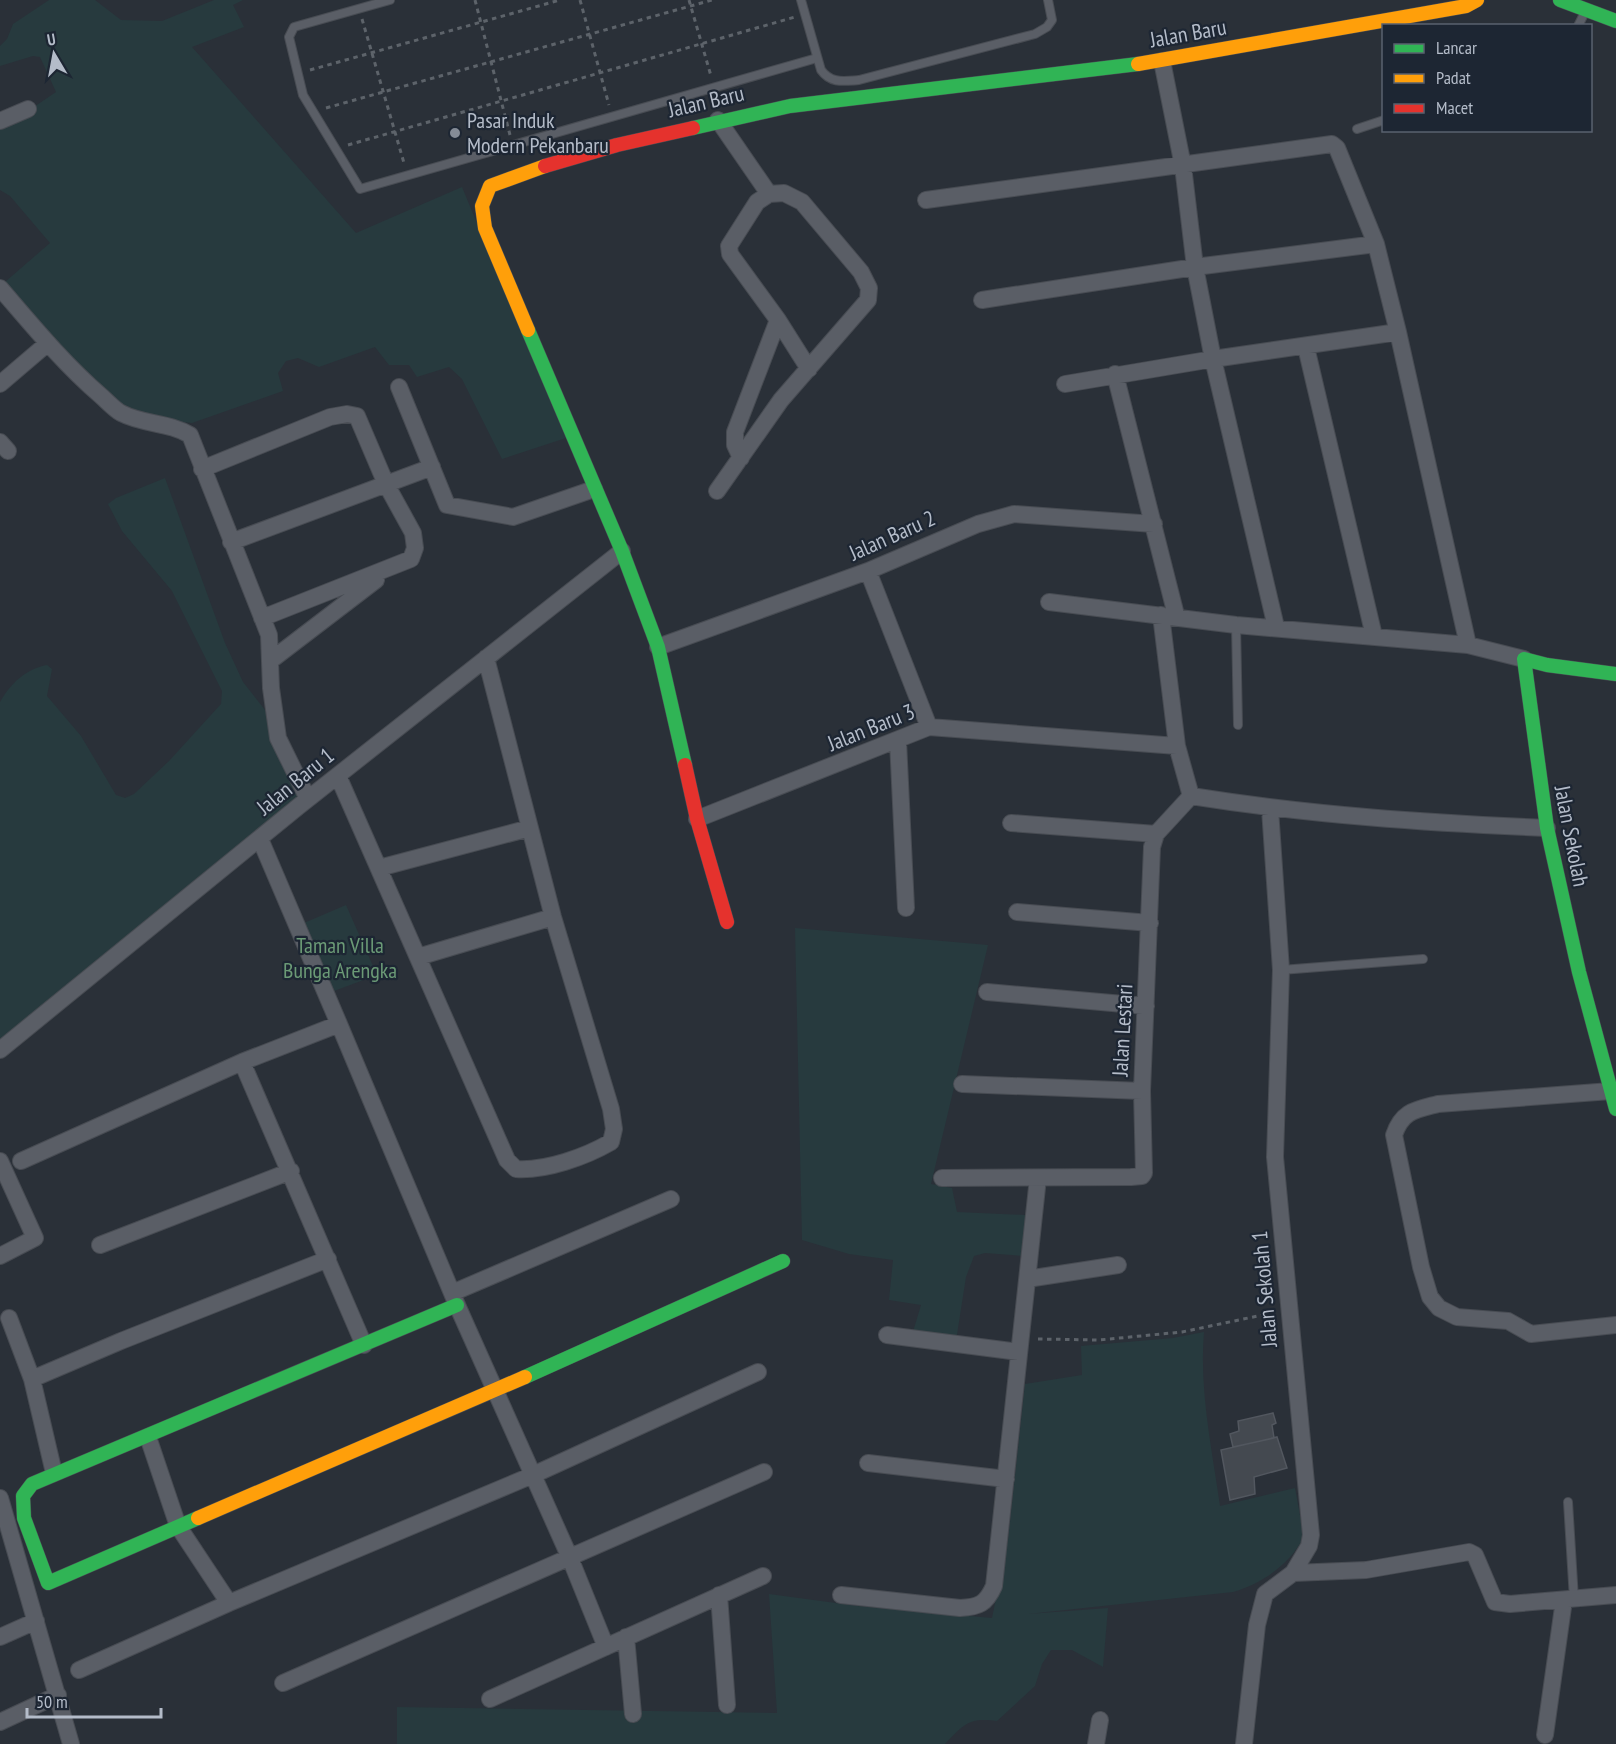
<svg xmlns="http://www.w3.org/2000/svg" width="1616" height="1744" viewBox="0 0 1616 1744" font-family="'PT Sans Narrow',sans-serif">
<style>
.green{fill:#273a3e}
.building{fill:#444950;stroke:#52575f;stroke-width:1.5}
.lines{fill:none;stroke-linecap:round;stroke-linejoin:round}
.lane-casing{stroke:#484c53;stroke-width:10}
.street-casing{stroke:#484c53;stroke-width:18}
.fast-casing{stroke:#484c53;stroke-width:15}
.slow-casing{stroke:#484c53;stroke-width:15}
.jam-casing{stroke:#484c53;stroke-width:15}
.path{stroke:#5d636a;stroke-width:3;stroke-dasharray:4.5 4.5;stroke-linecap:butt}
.lane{stroke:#5a5e66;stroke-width:8}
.street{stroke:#5a5e66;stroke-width:16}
.fast{stroke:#30b455;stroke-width:14}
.slow{stroke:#ff9f0a;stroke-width:14}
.jam{stroke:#e5322d;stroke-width:14}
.poi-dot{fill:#848b96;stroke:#1d2633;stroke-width:2}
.labels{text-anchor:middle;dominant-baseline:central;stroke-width:4.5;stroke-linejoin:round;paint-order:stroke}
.street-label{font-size:22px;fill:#b4bcc9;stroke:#1d2633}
.poi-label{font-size:22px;fill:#b4bcc9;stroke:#1d2633;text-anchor:start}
.park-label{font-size:22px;fill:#6b9a76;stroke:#1d2633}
</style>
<rect width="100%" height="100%" fill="#2a3038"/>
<path class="green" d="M49,0H95L121,20L162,21L214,0H243L233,5L244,27L192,47L356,233L462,187L566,438L502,459L462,379L449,367L417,377L409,365H389L375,347L319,367L298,358L286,361L278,373L283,391L192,423L151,419L126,409L70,356L5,282L50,243L10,196L0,190V130L56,92L40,57L33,56L0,66V46L7,39L13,24Z
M165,478L225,643L243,682L269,715L301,797L0,1043V702C11,683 26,669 47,665L52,669L47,696L81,736L116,795L125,798L134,794L169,761L221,704L222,691L172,591L122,531L108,504L116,498Z
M346,905L377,975L326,994L297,926Z
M795,928L988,945L931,1184L952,1188L957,1212L1026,1215L1024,1256L985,1253L974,1256L966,1277L956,1341L912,1335L921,1305L889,1300L893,1260L849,1254L802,1240Z
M1204,1332C1199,1390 1212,1449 1220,1506L1295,1488L1304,1537C1289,1565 1263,1583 1233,1592L1028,1614L1108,1608L1103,1667L1072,1650H1051L1042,1664L1035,1686L997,1721C969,1717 964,1724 945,1744H397V1707L777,1713L769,1594L858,1606L992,1618L1008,1540L1025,1384L1082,1375L1081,1346L1173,1338Z"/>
<path class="building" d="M1273,1413L1276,1423L1272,1425L1274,1438L1233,1447L1230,1434L1239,1431L1238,1421Z
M1277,1437L1287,1468L1254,1477L1255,1494L1230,1500L1221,1450Z"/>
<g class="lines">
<defs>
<path id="lane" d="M390,0L294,27L289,37L303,95L360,189L817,58
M801,0L821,70C831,84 844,81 859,80L1035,34L1047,27L1052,20L1048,0
M1578,26L1585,12
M1357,129L1384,120
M1236,625L1238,725
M1281,970L1423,959
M1568,1502L1574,1599"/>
<path id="street" d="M1162,61L1183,166L1195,267L1213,359L1276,627
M718,120L769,194L757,202L729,246L730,254L778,320L735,432V445L741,458
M0,121L28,109
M926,200L1332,144L1337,148L1376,244L1398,332
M0,288C32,325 63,363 100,395C107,401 114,409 121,413C144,425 169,422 190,435L269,635L271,688L278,738L308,799
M982,300L1195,267L1376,244
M778,320L809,369
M1306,347L1374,636
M1115,374L1176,615
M0,384L48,343
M1065,384L1213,359L1398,332L1468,645
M399,387L447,505L513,517L594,489
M0,442L8,451
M202,469L330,417L347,414L357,416L386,484L413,533L415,548L411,559L262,618
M717,491L781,400L868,300L869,288L861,272L802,202L784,193L769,194
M231,542L432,467
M868,571L929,727
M1049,602L1236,625L1468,645L1524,659
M1161,615L1177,746L1191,796C1310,815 1428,823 1547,828
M658,647L868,571L978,524L1014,514L1154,524
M270,661L376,580
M898,741L906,908
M338,776L507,1160L516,1169C546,1171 585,1157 611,1142L614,1129L611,1109L553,917L486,658
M697,819L929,727L1177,746
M1011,823L1156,834
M260,839L339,1024
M379,868L530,828
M1017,912L1150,923
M418,957L553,917
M987,992L1146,1006
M0,1050L299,806L622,551
M242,1062L364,1345
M962,1084L1142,1091
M1611,1091L1438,1104C1415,1110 1402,1111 1394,1135L1421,1267L1430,1297L1439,1308L1457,1317L1508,1321L1531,1334L1616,1325
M0,1161L35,1238L0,1256
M21,1161L242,1062L339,1024L457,1305L570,1558L606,1647
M942,1178L1131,1177L1142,1176L1144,1173L1142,1091L1152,847L1156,834L1191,796
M100,1245L291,1171
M1027,1279L1118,1265
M452,1293L671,1199
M9,1318L32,1379L54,1473
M887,1335L1019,1352
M32,1379L121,1341L328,1259
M148,1437L178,1526L229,1603L533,1475L758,1372
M868,1463L1006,1479
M0,1498L71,1744
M1293,1573L1366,1570L1469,1552L1475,1555L1495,1602L1510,1604L1616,1595
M719,1595L727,1705
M841,1595L960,1608C979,1607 986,1604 994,1586L1038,1178
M0,1637L36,1621
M626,1637L633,1714
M79,1670L229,1603
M283,1683L764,1472
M490,1699L763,1576
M0,1722L58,1695
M1545,1735L1564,1600
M1096,1744L1100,1720
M1244,1744L1257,1625L1265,1594L1293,1573L1309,1546L1311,1535L1275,1157L1281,970L1270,809"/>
<path id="fast" d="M1560,0L1616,21
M693,128L790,106L1138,64
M528,330L622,551L658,647L685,765
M1616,674L1547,665L1524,659L1547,828L1579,972L1616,1109
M525,1377L783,1261
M198,1518L48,1583L24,1518L23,1496L32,1484L457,1305"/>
<path id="slow" d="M1138,64L1466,6L1477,0
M528,330L485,228L482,206L490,186L545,166
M198,1518L525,1377"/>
<path id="jam" d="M545,166L617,145L693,128
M685,765L697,819L727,922"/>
</defs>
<use href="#lane" class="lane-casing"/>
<use href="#street" class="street-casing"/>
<use href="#fast" class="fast-casing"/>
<use href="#slow" class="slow-casing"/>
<use href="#jam" class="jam-casing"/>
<path class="path" d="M475,0L510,135
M580,0L609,105
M689,0L711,76
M362,19L404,163
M310,70L560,0
M326,108L712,0
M348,145L795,17
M1038,1339L1099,1340L1182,1332L1272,1313"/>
<use href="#lane" class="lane"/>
<use href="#street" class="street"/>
<use href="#fast" class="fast"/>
<use href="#slow" class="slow"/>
<use href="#jam" class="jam"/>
</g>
<circle class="poi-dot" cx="455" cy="133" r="6"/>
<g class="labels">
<g class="street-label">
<text transform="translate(1188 33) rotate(-10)">Jalan Baru</text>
<text transform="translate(706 101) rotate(-13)">Jalan Baru</text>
<text transform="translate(892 535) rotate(-24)">Jalan Baru 2</text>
<text transform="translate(871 727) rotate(-22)">Jalan Baru 3</text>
<text transform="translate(295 781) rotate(-39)">Jalan Baru 1</text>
<text transform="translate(1572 836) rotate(79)">Jalan Sekolah</text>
<text transform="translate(1122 1030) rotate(-87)">Jalan Lestari</text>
<text transform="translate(1264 1289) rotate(-95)">Jalan Sekolah 1</text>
</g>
<g class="poi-label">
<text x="467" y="120">Pasar Induk<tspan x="467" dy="25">Modern Pekanbaru</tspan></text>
</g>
<g class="park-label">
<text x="340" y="945">Taman Villa<tspan x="340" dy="25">Bunga Arengka</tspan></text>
</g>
</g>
<rect x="1382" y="24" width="210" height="108" fill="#1d2633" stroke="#59626f" stroke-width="1.5"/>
<rect x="1394" y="44" width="30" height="9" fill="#30b455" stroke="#59626f" stroke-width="1.5"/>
<text x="1436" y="54" font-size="18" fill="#b4bcc9">Lancar</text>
<rect x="1394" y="74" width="30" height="9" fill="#ff9f0a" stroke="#59626f" stroke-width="1.5"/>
<text x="1436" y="84" font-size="18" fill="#b4bcc9">Padat</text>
<rect x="1394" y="104" width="30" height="9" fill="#e5322d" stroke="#59626f" stroke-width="1.5"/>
<text x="1436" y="114" font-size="18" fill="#b4bcc9">Macet</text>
<g transform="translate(54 54) rotate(350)" stroke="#1d2633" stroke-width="4.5" paint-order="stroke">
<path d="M0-4.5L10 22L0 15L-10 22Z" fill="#b4bcc9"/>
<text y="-9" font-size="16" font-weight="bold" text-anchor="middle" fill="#b4bcc9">U</text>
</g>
<path d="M27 1708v9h134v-9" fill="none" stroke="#b4bcc9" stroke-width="3"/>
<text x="36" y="1708" font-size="18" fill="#b4bcc9" stroke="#1d2633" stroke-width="4.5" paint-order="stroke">50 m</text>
</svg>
